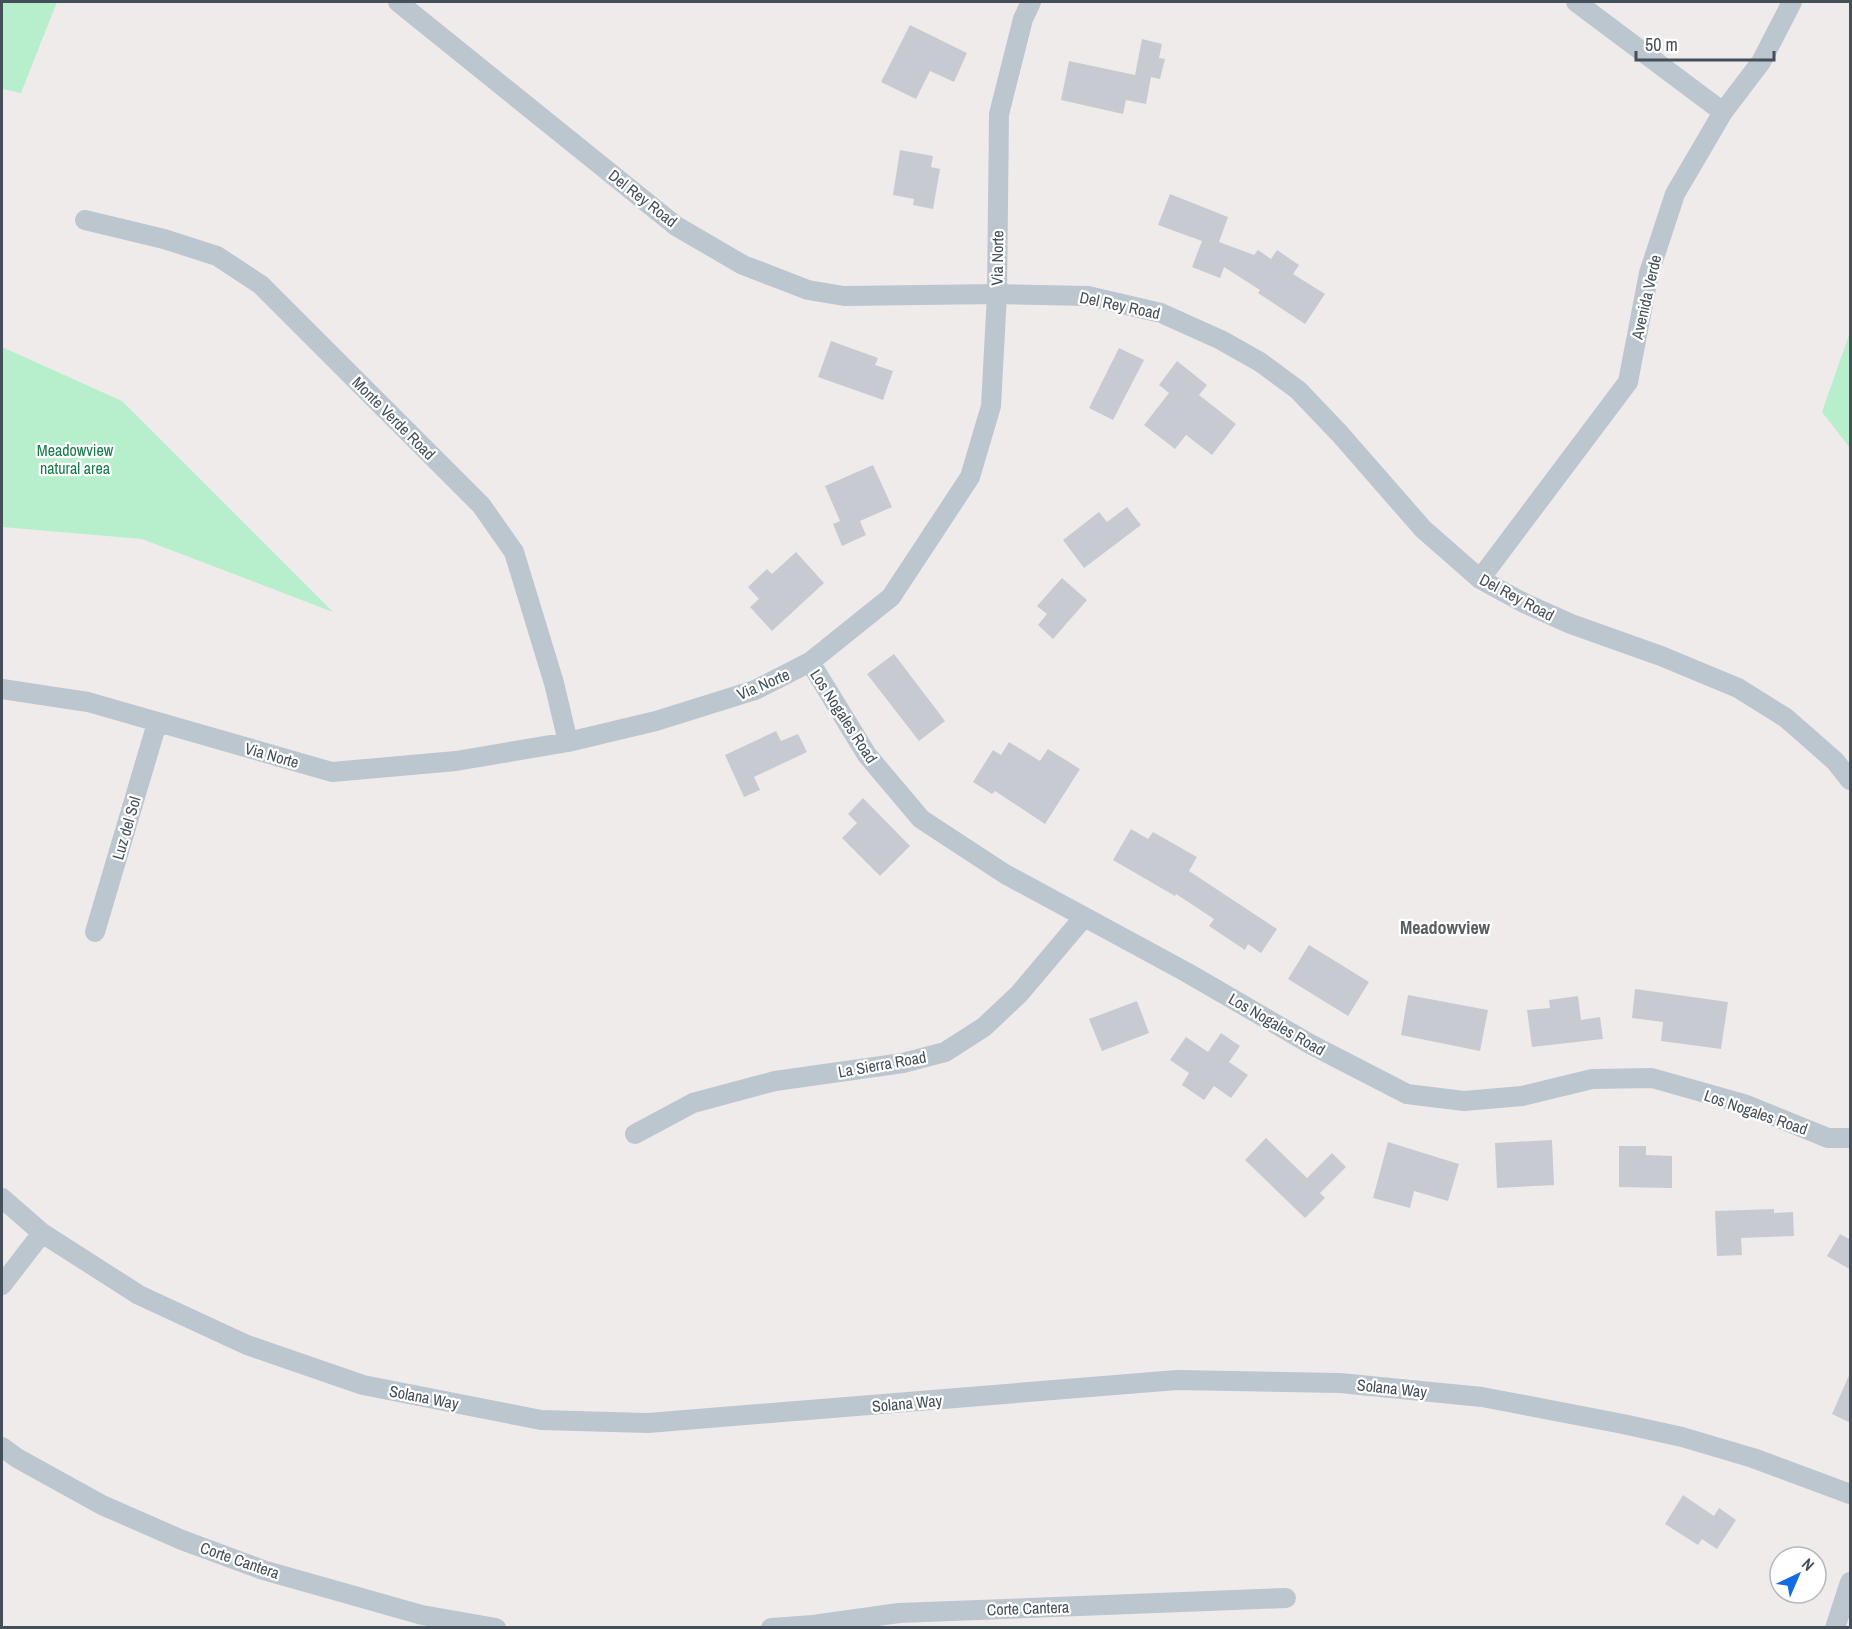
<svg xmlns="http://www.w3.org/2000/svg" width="1852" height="1629" viewBox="0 0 1852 1629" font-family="'Archivo Narrow',sans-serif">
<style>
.green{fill:#b7efcc}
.building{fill:#c8cad1}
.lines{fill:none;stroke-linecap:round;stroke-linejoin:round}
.minor{stroke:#bcc6cf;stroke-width:20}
.labels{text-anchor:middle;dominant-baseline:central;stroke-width:4.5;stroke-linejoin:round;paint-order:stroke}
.street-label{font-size:16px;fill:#444f59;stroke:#fff}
.park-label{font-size:16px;fill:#147b47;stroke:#fff}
.neighbourhood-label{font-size:18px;font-weight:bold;fill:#585c61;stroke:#fff}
</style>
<rect width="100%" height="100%" fill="#efebeb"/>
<path class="green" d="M2,2H57L21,93L2,89Z
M1850,332V448L1822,412Z
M2,347L122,401L333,612L142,539L2,527Z"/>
<path class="building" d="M910,25L967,53L954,82L930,71L916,99L881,82Z
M1142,39L1162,44L1159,58L1165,59L1160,79L1151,77L1146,104L1126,100L1123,114L1061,100L1069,61L1135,75Z
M900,150L933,156L931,167L940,169L933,209L913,205L914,199L893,195Z
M1170,194L1228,217L1219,242L1254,255L1258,250L1271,259L1277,250L1299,265L1293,274L1325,294L1305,324L1258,293L1260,290L1224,267L1220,278L1192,267L1202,241L1158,225Z
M831,341L878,358L875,365L893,371L883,400L818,377Z
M1119,348L1144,360L1113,420L1089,408Z
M1177,361L1207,385L1199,395L1236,424L1212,455L1186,435L1175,449L1144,425L1169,393L1159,385Z
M873,465L892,507L860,521L866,535L842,546L833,524L840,521L825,486Z
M1127,507L1141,525L1084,568L1063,540L1099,512L1107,522Z
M796,552L824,583L772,631L750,607L759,599L748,587L767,569L772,574Z
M1062,578L1087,600L1053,639L1038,625L1047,614L1037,606Z
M894,654L945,721L919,741L867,674Z
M776,731L781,741L798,734L807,752L754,777L760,790L744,797L725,755Z
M1009,742L1040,761L1048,749L1080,769L1045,824L995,791L992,794L973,782L993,750L1001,755Z
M863,798L910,846L880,876L842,838L857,823L848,814Z
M1131,829L1148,839L1153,832L1197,857L1189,871L1277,929L1261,953L1248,944L1245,950L1209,926L1214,919L1176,894L1175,896L1113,860Z
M1309,945L1369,982L1348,1016L1288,979Z
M1635,989L1728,1002L1721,1049L1661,1041L1663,1022L1632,1018Z
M1408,995L1488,1010L1480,1051L1401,1035Z
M1578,996L1581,1020L1600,1017L1603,1039L1532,1047L1527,1010L1550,1008L1549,1000Z
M1137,1001L1149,1033L1102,1051L1089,1019Z
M1221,1033L1240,1046L1229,1062L1248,1075L1231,1098L1214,1086L1204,1100L1182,1085L1189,1073L1170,1060L1186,1037L1208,1052Z
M1266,1138L1307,1178L1332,1153L1346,1167L1320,1193L1325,1198L1305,1218L1245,1160Z
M1552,1140L1554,1185L1497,1188L1495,1143Z
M1388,1142L1459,1164L1448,1201L1414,1191L1410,1208L1373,1198Z
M1619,1146H1646V1155L1672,1156V1188L1619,1187Z
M1774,1209V1213L1793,1212L1794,1236L1741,1238L1742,1255L1717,1256L1715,1211Z
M1840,1234L1851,1240V1270L1827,1256Z
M1851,1371V1423L1832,1414Z
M1683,1495L1714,1516L1719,1508L1736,1520L1717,1549L1702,1539L1698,1545L1665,1524Z"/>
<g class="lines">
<path class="minor" d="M398,2L676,226L743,265L808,290L844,296L997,294L1088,296L1161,313L1221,340L1260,362L1298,390L1340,434L1423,529L1480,579L1524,603L1571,624L1661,656L1738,688L1786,718L1835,761L1850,780
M1576,2L1723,112
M85,220L164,239L217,256L261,285L481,505L514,552L554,683L568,742
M1480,579L1628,382L1649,273L1675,194L1723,112L1761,62L1792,2
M810,662L867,755L921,819L1005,874L1186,972L1310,1044L1407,1094L1464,1101L1522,1096L1592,1079L1652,1078L1744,1104L1828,1138H1850
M2,689L88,702L332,772L456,761L568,742L656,721L755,690L810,662L891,597L970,477L991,406L997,294L999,114L1023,19L1031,2
M95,932L157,723
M635,1134L693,1103L775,1081L903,1063L945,1052L984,1027L1019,994L1084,917
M2,1198L42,1233L139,1295L247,1345L363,1385L541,1420L648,1423L1177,1380L1340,1383L1482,1397L1623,1424L1682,1437L1753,1458L1850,1494
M2,1285L42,1233
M2,1447L17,1458L102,1505L182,1540L263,1570L422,1615L496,1628
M771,1628L813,1625L899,1613L1286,1598
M1835,1628L1850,1582"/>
</g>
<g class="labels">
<g class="street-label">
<text transform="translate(643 198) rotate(38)">Del Rey Road</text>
<text transform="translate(997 258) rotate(-89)">Via Norte</text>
<text transform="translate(1646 297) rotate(-77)">Avenida Verde</text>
<text transform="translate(1120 305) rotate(12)">Del Rey Road</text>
<text transform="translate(394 418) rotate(45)">Monte Verde Road</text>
<text transform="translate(1517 597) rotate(28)">Del Rey Road</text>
<text transform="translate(763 684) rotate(-23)">Via Norte</text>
<text transform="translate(844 716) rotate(57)">Los Nogales Road</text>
<text transform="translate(272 755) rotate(16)">Via Norte</text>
<text transform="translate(126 828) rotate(-74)">Luz del Sol</text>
<text transform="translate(1277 1024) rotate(30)">Los Nogales Road</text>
<text transform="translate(882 1064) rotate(-10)">La Sierra Road</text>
<text transform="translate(1756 1112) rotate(19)">Los Nogales Road</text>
<text transform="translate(1392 1388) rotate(6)">Solana Way</text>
<text transform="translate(424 1397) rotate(11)">Solana Way</text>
<text transform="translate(907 1403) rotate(-5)">Solana Way</text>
<text transform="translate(240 1560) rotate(19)">Corte Cantera</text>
<text transform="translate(1028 1608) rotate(-2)">Corte Cantera</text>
</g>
<g class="park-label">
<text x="75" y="450">Meadowview<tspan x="75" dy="18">natural area</tspan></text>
</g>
<g class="neighbourhood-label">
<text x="1445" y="927">Meadowview</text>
</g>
</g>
<rect width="1852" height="1629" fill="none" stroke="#444f59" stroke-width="6"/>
<g transform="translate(1798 1575) rotate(44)"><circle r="28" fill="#ffffff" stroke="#b4b9bd" stroke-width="1.5"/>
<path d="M0-4.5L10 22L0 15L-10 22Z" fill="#146de0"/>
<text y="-9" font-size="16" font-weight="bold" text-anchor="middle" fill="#444f59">N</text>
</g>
<path d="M1636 51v9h138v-9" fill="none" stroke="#444f59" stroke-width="3"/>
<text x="1645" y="51" font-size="18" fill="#444f59" stroke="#ffffff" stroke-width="4.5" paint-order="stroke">50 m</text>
</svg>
